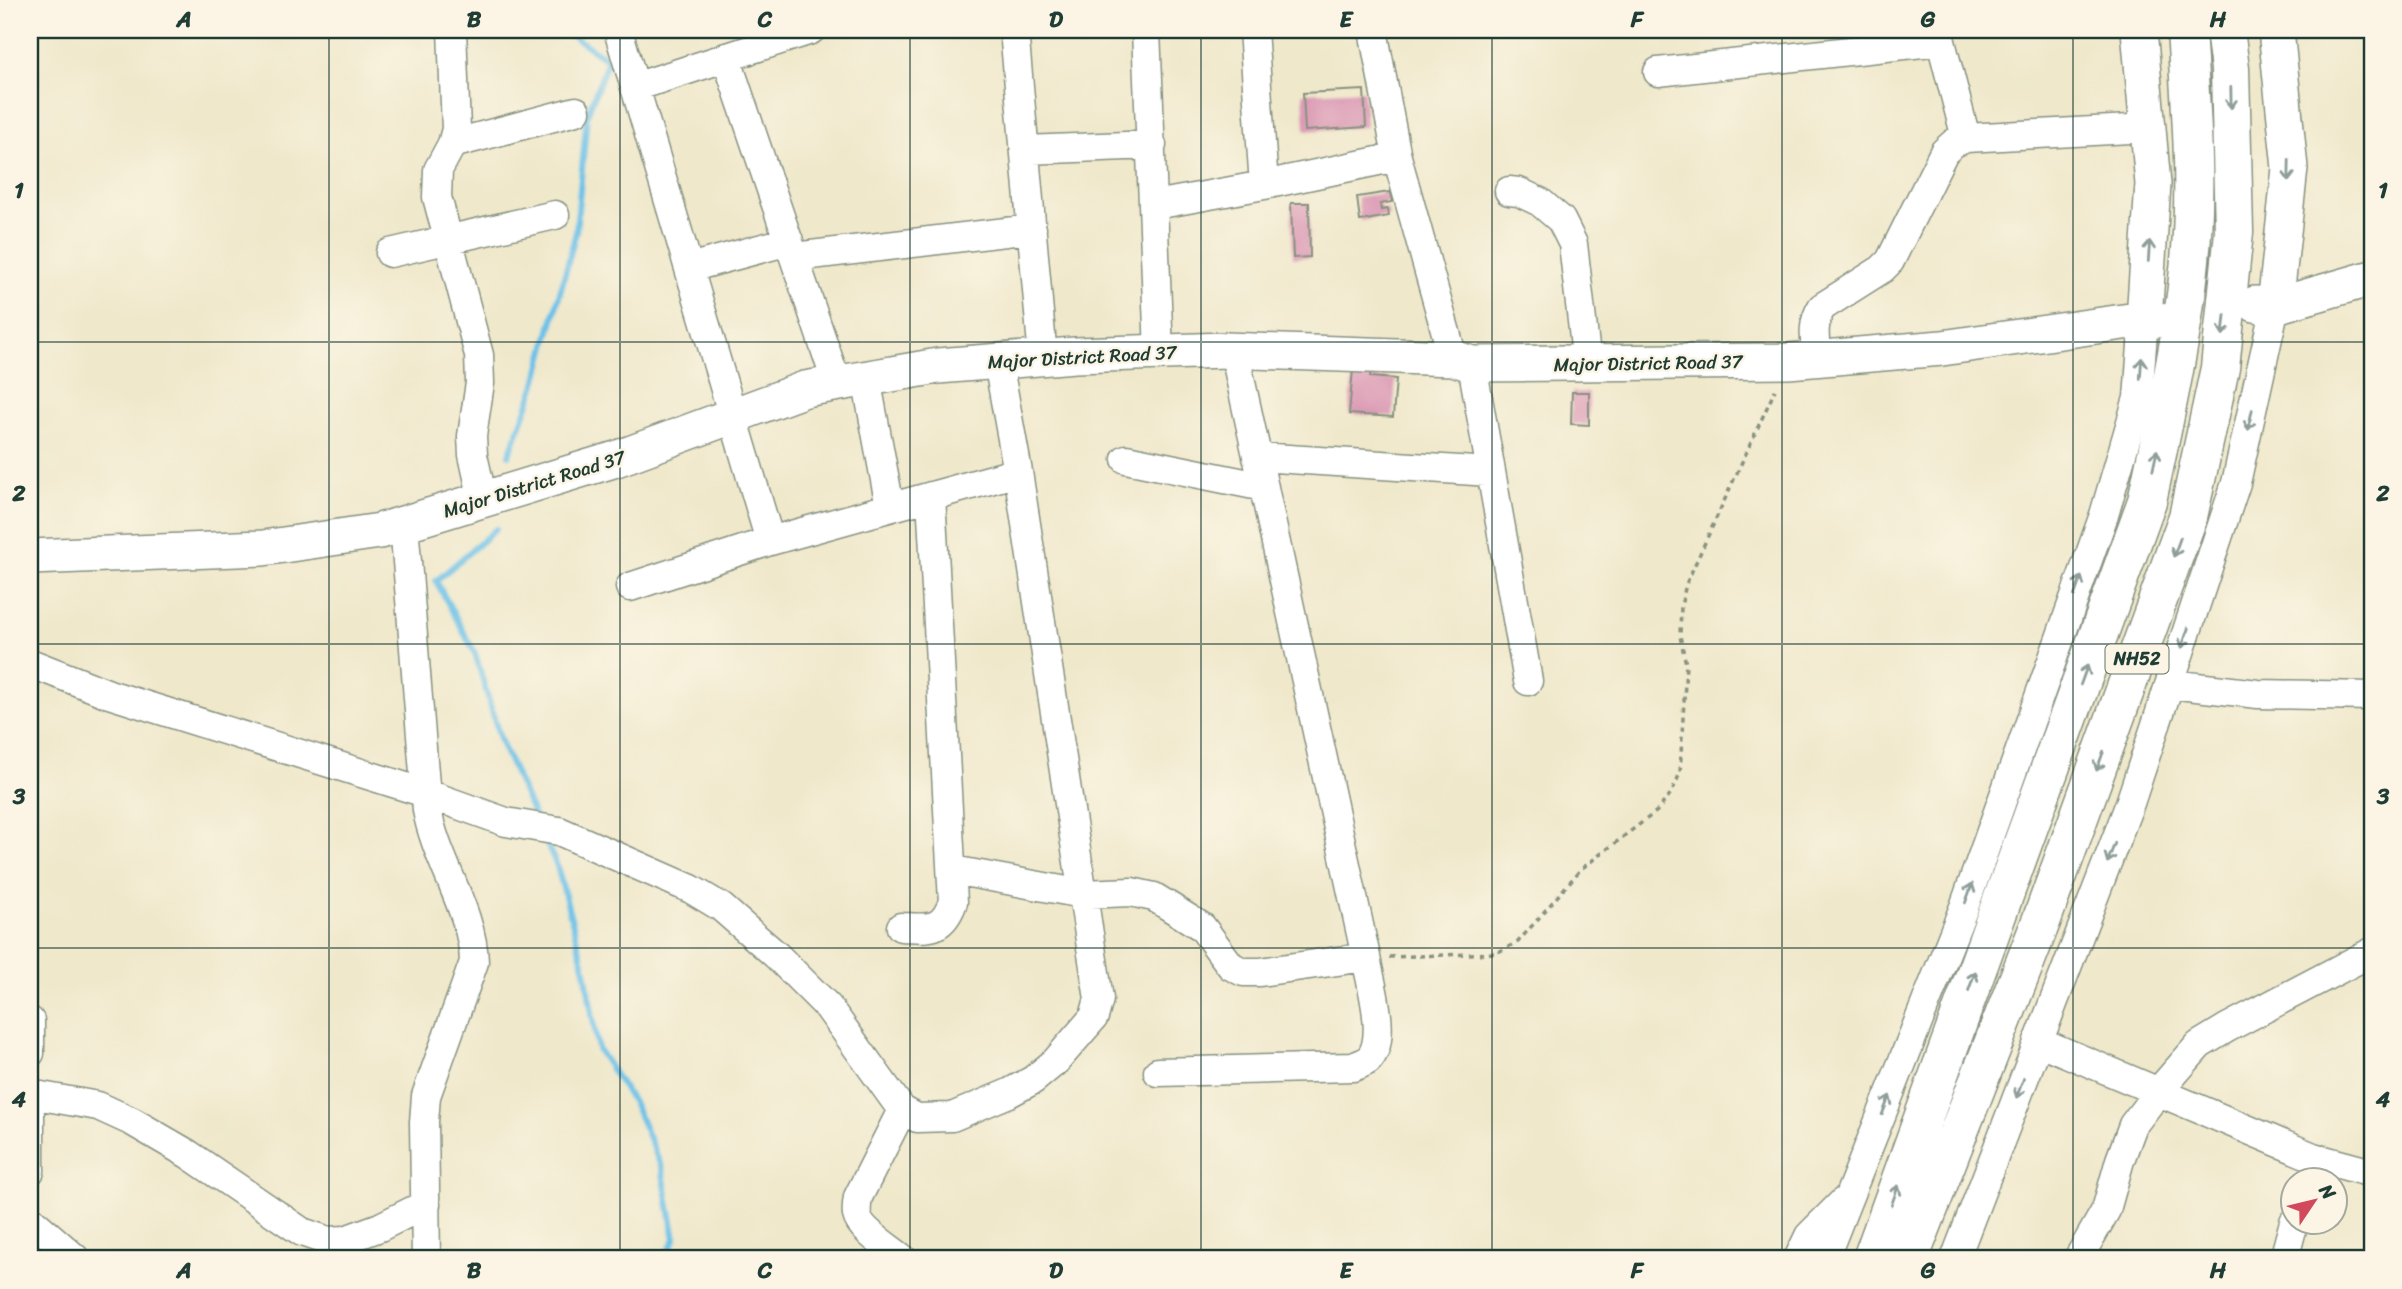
<svg xmlns="http://www.w3.org/2000/svg" width="2402" height="1289" viewBox="0 0 2402 1289" font-family="Sriracha,sans-serif">
<style>
.lines{fill:none;stroke-linecap:round;stroke-linejoin:round}
.stream{stroke:#6bc1e8;stroke-width:6}
.building{fill:#d995b2}
.minor-casing{stroke:#879280;stroke-width:31}
.major-casing{stroke:#879280;stroke-width:38}
.highway-casing{stroke:#879280;stroke-width:41}
.path{stroke:#879280;stroke-width:3.5;stroke-dasharray:5 5;stroke-linecap:butt}
.minor{stroke:#fff;stroke-width:28}
.major{stroke:#fff;stroke-width:35}
.highway{stroke:#fff;stroke-width:38}
.oneway{stroke:#8f9e9a}
.grid{fill:none;stroke:#1f3d34;stroke-width:2;stroke-opacity:0.55}
.labels{text-anchor:middle;dominant-baseline:central;stroke-width:5;stroke-linejoin:round;paint-order:stroke}
.shield{fill:#fcf5e5;stroke:#617469;stroke-width:2}
.shield-label{font-size:18px;font-weight:bold;fill:#1f3d34}
.street-label{font-size:19px;fill:#1f3d34;stroke:#fcf5e5}
.neatline{fill:none;stroke:#1f3d34;stroke-width:2.5}
.grid-label{font-size:23px;text-anchor:middle;font-weight:bold;fill:#1f3d34}
</style>
<rect width="100%" height="100%" fill="#fcf5e5"/>
<filter id="ink" filterUnits="userSpaceOnUse"><feTurbulence type="fractalNoise" baseFrequency=".0143" numOctaves="2"/><feDisplacementMap in="SourceGraphic" scale="14" xChannelSelector="R" yChannelSelector="G"/><feConvolveMatrix kernelMatrix="1 2 1 2 8 2 1 2 1" color-interpolation-filters="sRGB"/></filter>
<filter id="wash" filterUnits="userSpaceOnUse"><feTurbulence type="fractalNoise" baseFrequency=".00686" numOctaves="4" result="noise"/><feDisplacementMap in="SourceGraphic" scale="28" xChannelSelector="R" yChannelSelector="G"/><feGaussianBlur stdDeviation="1.57" result="paint"/><feColorMatrix in="noise" values="0 0 0 0 0 0 0 0 0 0 0 0 0 0 0 0 0 1.4 0 .05"/><feComposite in="paint" operator="in"/></filter>
<g filter="url(#wash)">
<rect width="100%" height="100%" fill="#efe8cb"/>
<g class="lines">
<path class="stream" d="M509,455L535,387L576,232L587,115L608,60L571,35L569,30
M496,529L436,581L475,653L501,742L535,818
M544,838L557,866L585,970L598,1049L634,1104L662,1168L675,1239L664,1259"/>
</g>
<g id="blocks">
<path class="building" d="M1364,90L1366,127L1305,131L1303,93Z
M1390,192L1392,202L1380,204L1381,210L1388,209L1389,216L1360,221L1357,197Z
M1291,203H1309L1310,257L1293,258Z
M1353,369L1371,370L1370,377L1396,379L1393,417L1349,414Z
M1572,392H1589V425L1571,424Z"/>
</g>
</g>
<g filter="url(#ink)">
<use href="#blocks" fill-opacity="0" stroke="#879280" stroke-width="2"/>
<g class="lines">
<defs>
<path id="minor" d="M452,30L456,129L452,144L438,170L437,197L479,355L480,383L472,436L473,455L483,500
M618,30L770,541
M1014,30L1043,358
M1146,30L1159,353
M1253,30L1264,185
M1373,30L1397,157L1453,358
M1938,30L1966,138
M726,57L837,384
M1658,72L1941,41
M635,87L811,30
M452,144L576,111
M1025,150L1152,145
M1509,191L1519,192L1540,202L1561,220L1573,244L1587,364
M1155,205L1264,185L1397,157
M390,253L555,215
M794,257L1032,229
M689,268L789,241
M1817,359C1815,340 1811,324 1822,307L1882,269L1890,261L1944,152L1954,143L1966,138L2149,128
M1472,364L1528,681
M866,378L890,507
M1257,457L1490,472
M1126,459L1264,487
M404,524L427,810C436,860 473,912 474,962L426,1096L424,1122L426,1259
M630,587L770,541L1018,472
M30,663L109,694L425,793L506,822L559,831L691,889L721,907L776,955L828,1007L902,1110L917,1118L952,1117L1009,1093L1033,1080L1056,1061L1094,1017L1099,999L1018,472L998,362
M2170,684L2258,694L2372,696
M953,870L1083,894L1131,892L1154,897L1202,927L1231,966L1243,972H1260L1366,957
M901,927C929,928 942,932 953,902L931,496
M30,1021V1053
M2038,1041L2313,1157L2372,1173
M1158,1072L1353,1067C1358,1065 1364,1063 1368,1060C1389,1040 1370,982 1366,957L1234,350
M30,1094L98,1106L133,1122L188,1154L302,1232L328,1241L345,1240L380,1227L426,1204
M902,1110L858,1197C857,1203 856,1209 857,1215C860,1230 891,1249 903,1259
M30,1114V1171
M30,1219L76,1259
M30,1259H31
M1798,1259L1809,1236L1843,1202
M1824,1259L1964,907L2104,515L2138,398L2144,319
M1955,1259L2130,803L2236,483L2275,306
M2078,1259L2106,1210L2120,1160L2133,1125L2158,1092L2199,1045L2227,1028L2372,952
M2284,1259L2294,1222"/>
<path id="major" d="M2139,30L2153,184L2144,319
M2255,304L2275,306L2372,278
M2275,306L2290,168L2276,30
M30,557L263,548L380,531L616,459L805,389L938,366L1075,355L1226,350L1453,358L1472,364L1788,361L1942,348L2144,319L2158,320"/>
<path id="highway" d="M1872,1259L2147,501C2163,425 2181,347 2189,270C2198,190 2191,110 2186,30
M1909,1259L2042,919L2188,517L2220,368L2234,232L2230,69L2225,30"/>
</defs>
<use href="#minor" class="minor-casing"/>
<use href="#major" class="major-casing"/>
<use href="#highway" class="highway-casing"/>
<path class="path" d="M1389,957L1496,953L1518,942L1581,869L1657,811L1672,792L1680,773L1686,664L1680,636L1681,606L1686,584L1775,390"/>
<use href="#minor" class="minor"/>
<use href="#major" class="major"/>
<use href="#highway" class="highway"/>
</g>
<defs><path id="oneway-shaft" d="M-6 0H5M1.5-3L5.5 0L1.5 3" fill="none" stroke-width="1.6" stroke-linecap="round" stroke-linejoin="round" transform="scale(1.75)"/></defs>
<g class="oneway">
<use href="#oneway-shaft" transform="translate(2231 98) rotate(89)"/>
<use href="#oneway-shaft" transform="translate(2289 171) rotate(91)"/>
<use href="#oneway-shaft" transform="translate(2149 251) rotate(-86)"/>
<use href="#oneway-shaft" transform="translate(2224 325) rotate(96)"/>
<use href="#oneway-shaft" transform="translate(2141 368) rotate(-86)"/>
<use href="#oneway-shaft" transform="translate(2250 420) rotate(102)"/>
<use href="#oneway-shaft" transform="translate(2155 460) rotate(-78)"/>
<use href="#oneway-shaft" transform="translate(2177 547) rotate(110)"/>
<use href="#oneway-shaft" transform="translate(2078 586) rotate(-70)"/>
<use href="#oneway-shaft" transform="translate(2185 638) rotate(108)"/>
<use href="#oneway-shaft" transform="translate(2084 675) rotate(-70)"/>
<use href="#oneway-shaft" transform="translate(2100 761) rotate(110)"/>
<use href="#oneway-shaft" transform="translate(2111 853) rotate(111)"/>
<use href="#oneway-shaft" transform="translate(1969 893) rotate(-70)"/>
<use href="#oneway-shaft" transform="translate(1972 981) rotate(-70)"/>
<use href="#oneway-shaft" transform="translate(2020 1088) rotate(111)"/>
<use href="#oneway-shaft" transform="translate(1886 1105) rotate(-68)"/>
<use href="#oneway-shaft" transform="translate(1895 1195) rotate(-70)"/>
</g>
</g>
<path class="grid" d="M329,30V1259M620,30V1259M910,30V1259M1201,30V1259M1492,30V1259M1782,30V1259M2073,30V1259M30,342H2372M30,644H2372M30,948H2372"/>
<g class="labels">
<rect class="shield" x="2105.5" y="644.5" width="63" height="29" rx="5"/>
<g class="shield-label">
<text x="2137" y="659">NH52</text>
</g>
<g class="street-label">
<text transform="translate(1082 357) rotate(-3)">Major District Road 37</text>
<text transform="translate(1648 363) rotate(-1)">Major District Road 37</text>
<text transform="translate(534 484) rotate(-17)">Major District Road 37</text>
</g>
</g>
<rect width="2402" height="1289" fill="none" stroke="#fcf5e5" stroke-width="77"/>
<g transform="translate(2314 1201) rotate(55)"><circle r="33" fill="#fcf5e5" stroke="#a4ab9e" stroke-width="2"/>
<path d="M0-5L12 26L0 18L-12 26Z" fill="#d1495b"/>
<text y="-10" font-size="19" font-weight="bold" text-anchor="middle" fill="#1f3d34">N</text>
</g>
<rect x="38" y="38" width="2326" height="1212" class="neatline"/>
<g class="grid-label">
<text x="184" y="27">A</text>
<text x="474" y="27">B</text>
<text x="765" y="27">C</text>
<text x="1056" y="27">D</text>
<text x="1346" y="27">E</text>
<text x="1637" y="27">F</text>
<text x="1928" y="27">G</text>
<text x="2218" y="27">H</text>
<text x="19" y="198">1</text>
<text x="2383" y="198">1</text>
<text x="19" y="501">2</text>
<text x="2383" y="501">2</text>
<text x="19" y="804">3</text>
<text x="2383" y="804">3</text>
<text x="19" y="1107">4</text>
<text x="2383" y="1107">4</text>
<text x="184" y="1278">A</text>
<text x="474" y="1278">B</text>
<text x="765" y="1278">C</text>
<text x="1056" y="1278">D</text>
<text x="1346" y="1278">E</text>
<text x="1637" y="1278">F</text>
<text x="1928" y="1278">G</text>
<text x="2218" y="1278">H</text>
</g>
</svg>
